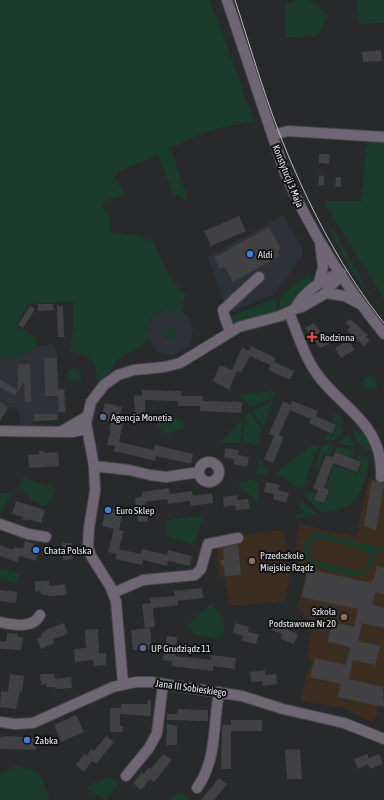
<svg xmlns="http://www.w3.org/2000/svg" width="384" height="800" viewBox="0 0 384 800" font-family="'Asap Condensed',sans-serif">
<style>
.built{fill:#2f3139}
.education{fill:#3c2d21}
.green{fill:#1b3b2d;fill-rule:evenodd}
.building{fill:#414144}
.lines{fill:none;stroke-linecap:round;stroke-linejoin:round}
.minor-casing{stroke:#464749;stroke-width:12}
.minor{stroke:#6e6672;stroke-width:10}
.tram{stroke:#bdbec0;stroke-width:1}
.shop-dot{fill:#3f7fe0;stroke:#111213;stroke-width:1.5}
.health-dot{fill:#e0444e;stroke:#111213;stroke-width:1.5}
.service-dot{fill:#5c6f8a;stroke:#111213;stroke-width:1.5}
.education-dot{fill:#8d6e63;stroke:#111213;stroke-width:1.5}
.labels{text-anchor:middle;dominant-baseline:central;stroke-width:4;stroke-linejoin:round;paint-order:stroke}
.street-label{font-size:10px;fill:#e6e6e8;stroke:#111213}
.poi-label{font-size:10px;fill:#e6e6e8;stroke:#111213;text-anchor:start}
</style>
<rect width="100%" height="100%" fill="#28292b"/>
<path class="built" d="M283,215L302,247V256L287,278L273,295L233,311L226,308L208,257Z
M167,309L176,310L185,315L190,320L193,331L190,344L181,352L173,355L162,353L156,350L148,337V332L151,320L155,315Z
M53,344L57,354L59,388L66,389V412L59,413L58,420L33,422L31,426H20V415L16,408L10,407L4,416L0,414V358H18L36,347Z"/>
<path class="education" d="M369,478L384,482V687L375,721L371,722L341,707L301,701L307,671H310L312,661L310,660L311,657L307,656L311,627L298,608L307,569L301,568L295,551L299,524L358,537L356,536Z
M284,530L289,579L285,601L233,606L228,601L225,577H219L217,546L223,536Z"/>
<path class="green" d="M0,0H210L254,121L211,130L170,148L188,200L173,194L158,155L120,171L115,177L124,193C117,200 108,198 101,204L111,218L110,232L140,236L154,243C162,263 169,279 185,294L182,313C158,307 146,314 148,341L115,362L113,369L97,382C96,378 97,373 96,369C92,357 81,351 69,353L73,330V302L29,304L16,325L38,339L36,347L18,358H0Z
M295,0H310L329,15L317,36L287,38L285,5Z
M357,0H384V23L359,24Z
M367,141L384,143V299L323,201H361Z
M333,229L374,301L350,268L330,231Z
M308,273L315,281L294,302L281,311L279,299Z
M274,298L276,300L277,313L233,323H231L228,318Z
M170,327L176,329L175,336L177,337L171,341L166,340L164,335L166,329Z
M67 375a7 7 0 1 1 14 0a7 7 0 1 1-14 0Z
M363 383a7 7 0 1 1 14 0a7 7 0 1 1-14 0Z
M274,391L276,396L251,408L246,401L238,394Z
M273,400L264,427L252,411Z
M250,412L262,429L259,444L256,445L243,441L245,415Z
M335,414L340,416C345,432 344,442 324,441L327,434L333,436L337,425L331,422Z
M170,416L183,420L185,425L184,428L169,434L164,433L157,425C157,417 163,417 170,416Z
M243,417L240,443H222L223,440Z
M355,429L360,434L363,431L374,452C363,450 356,440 352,431Z
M346,435L350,436L355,447L340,444Z
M325,444L334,445L331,455L324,453L319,469L314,467L322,446Z
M317,445L318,447L303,488L299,489L276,473L309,447Z
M340,447L354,450L352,458L335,452L336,448Z
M359,455L367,457C372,464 360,499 351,504C344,509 329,512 321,512L304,496L306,490L315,494L313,500L324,504L330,490L326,488L334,465L358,474L362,462L357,460Z
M259,458L270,472L257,474Z
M22,477L55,488L52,502L43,506L33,501L19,486Z
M253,479L257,482L258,502L239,486L238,483Z
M0,493H10L2,514L0,512Z
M302,502L316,512L317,514L296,519L297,514L302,515L304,510L299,508Z
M203,516L194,545L167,536V520Z
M311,531L384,548V553L376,551C373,565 371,575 355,576C341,572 302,569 302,551C303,542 309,538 311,531ZM316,539H321L360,548L369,555L367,567L362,571H356L313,560C306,553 308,544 316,539Z
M0,568L19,573L17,584L0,579Z
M211,604L224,619V631L218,639L195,635L186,626Z
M17,766L39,772L49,800H0V773Z
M110,776L119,784L106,800L87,789V787Z
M181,792L188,796V800H166Z"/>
<path class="building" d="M381,50L382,61L363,62L362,52Z
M319,154H330L329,164L319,163Z
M319,175L324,176V185H318Z
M336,177H341V187H335Z
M239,216L246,231L211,246L204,231Z
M269,227L280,247L278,252L280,256L233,282L225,267L220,269L214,258Z
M38,304H53L54,310L38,311Z
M30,306L35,309L23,328L18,325Z
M57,306H63L64,337H58Z
M350,319L368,335L366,337L370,340L364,346L347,330L350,327L346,323Z
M314,323L329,344L320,348L305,328Z
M349,340L354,350L341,358L335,348Z
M251,346L276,358L274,362L294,371L290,380L268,370L270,365L250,356L241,373L237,371L229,390L213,381L220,365L232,370L242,347L249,351Z
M44,358H57L58,390L64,389L65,412H59L58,396H45Z
M18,364H30L31,402H25L24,382L15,396L0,387V379L18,391Z
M142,390L181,391V396H203V401L242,402L241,413L200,411V406H178V401L145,400V420H135L134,395L142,396Z
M283,401L291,405L292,401L318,411L316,416L336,425L332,434L309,423L311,419L290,410L279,435L284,437L273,463L264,459L274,436L269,434Z
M0,402L8,407L0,421Z
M105,403L122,407L118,422L123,423L119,442L154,450L155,445L193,454L191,464L156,456L155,461L114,451L115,446L107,445L111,429H109L111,421L101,419Z
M34,414H57V420L34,421Z
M225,448L239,450L238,455L249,457L247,467L234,464V459L224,458Z
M39,451H44V453L58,452L59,466L29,468L28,455L39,454Z
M335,452L361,462L357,472L333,463L324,488L329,490L324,503L314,500L318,490L313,488L326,455L333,457Z
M372,480L384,484L376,530L364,526Z
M266,482L280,485L278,490L289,493L286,503L273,499L274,494L264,492Z
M169,488L170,494L192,491L193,496L212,493L213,503L191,506L190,501L168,504L167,499L145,502L148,521L138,522L135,498L142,497V492Z
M237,495V500L248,499L250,509L236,510L235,505L224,507L223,497Z
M16,501L45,510L41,523L28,519L27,521L22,519L23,517L12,514Z
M106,507L123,511L119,530L124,531L119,549L141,554L142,549L167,555L168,550L192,556L190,566L168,561L167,566L143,560L142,565L115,559L117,554L108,552L114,529L102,526Z
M25,541L35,544L34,547L39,548L36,561L20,556L17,562L0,556V545L13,550L14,547L23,549Z
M62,543H72L73,559L63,560Z
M238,545L241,575L225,576L224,566L222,567L221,560H224L223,548Z
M377,566L384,568V594L375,592L372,605L384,608V628L362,623L358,641L380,646L375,665L353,660L349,679L383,687L384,707L338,697L341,684L310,677L315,658L346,665L350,647L328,642L332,622L354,627L358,609L302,597L308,569L371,583L372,579H374Z
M35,581H49V586L65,584L67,595L50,596L41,594V591L35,592Z
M202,588L203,598L178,601V605L153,608L155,627L145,628L142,604L151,603L150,598L175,596L174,591Z
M0,590L17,592L16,603L0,601Z
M276,621L289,626L288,630L298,634L294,644L281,639L282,634L272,630Z
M64,623L68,634L53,639L54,643L41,649L37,639L42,637L41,634L48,629Z
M235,623L249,627L248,632L259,634L256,644L242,641L243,636L233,633Z
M150,628L152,649L133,650L131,630Z
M98,629L99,653H106V665L94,666L93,660L75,662L74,649L86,648L85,630Z
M7,633L18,634L17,637H23L21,650L0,649V641L6,642Z
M167,636L177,637L175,656L211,660V655L236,658L235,669L213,666V671L171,666L172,661L163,660Z
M265,670V675L276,674L277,684L263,686L262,681L251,682L250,672Z
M10,674L24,676L22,692L20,691L16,709L0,707L1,691L8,692Z
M40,674H54L55,679L71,677L72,688L55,689V687H46V684L41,685Z
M148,700H151V716L120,714V726H123V732H110V708H121V704H147Z
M178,709L208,710V721L167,720V714H177Z
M76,715L84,732L61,742L54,725Z
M231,720H262V731H231V769H221L222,725H231Z
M167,724L177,726V745H166Z
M7,736L37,738L36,750L0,749V737Z
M106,736L114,742L96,764L92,761L84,772L76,765L84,754L87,756L91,749L94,751Z
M300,749L302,779H287L285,750Z
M163,754L172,760L154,782L150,779L141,790L133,783L142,772L144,774L149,767L151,769Z
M367,754L369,758L379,754L383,764L370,769L368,764L358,769L354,759Z
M219,778L227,784L214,800H201Z"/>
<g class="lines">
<defs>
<path id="minor" d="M227,0L285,173C310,231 345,285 384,334
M272,135L288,131L384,137
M319,283L323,267L320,242
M326,293L345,296L360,304
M295,309C303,292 324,278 341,273
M289,312C297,332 304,356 317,374C342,409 384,424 381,477
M230,331L225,318L223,310L259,277
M0,431L72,432L86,429
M62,431L86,417
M199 472a10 10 0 1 1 20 0a10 10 0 1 1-20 0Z
M94,466L129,470L150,475L166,477L199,472
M0,524L28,534L46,537
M113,593L143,580L195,575L201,569L208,544L238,538
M0,622C13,625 33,629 40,615
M123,684L116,601L110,586L91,556L88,547L89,528L95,491L94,466L86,423L91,402L104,385L118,375L134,370L164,367L180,363L239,327L280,316L295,309L302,307L326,293L329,287L338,279L341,273
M0,722L15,724L33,723L113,687L136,682H151L242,696L283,709L344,723L384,739
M126,776L149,748L157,733L163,684
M197,788C217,760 213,725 219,692"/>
</defs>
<use href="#minor" class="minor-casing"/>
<use href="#minor" class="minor"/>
<path class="tram" d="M235,0C252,52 267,105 288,155C313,214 344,273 384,323"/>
</g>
<g class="shop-dot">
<circle cx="250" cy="254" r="4"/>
<circle cx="108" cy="510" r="4"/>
<circle cx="36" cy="550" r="4"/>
<circle cx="27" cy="740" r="4"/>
</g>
<path class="health-dot" d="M310 331h4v4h4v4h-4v4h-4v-4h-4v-4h4z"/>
<g class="service-dot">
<circle cx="103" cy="417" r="4"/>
<circle cx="143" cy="648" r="4"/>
</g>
<g class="education-dot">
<circle cx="252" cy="561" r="4"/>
<circle cx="344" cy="617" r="4"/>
</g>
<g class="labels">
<g class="street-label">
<text transform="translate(288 176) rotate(68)">Konstytucji 3 Maja</text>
<text transform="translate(191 688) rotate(8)">Jana III Sobieskiego</text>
</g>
<g class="poi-label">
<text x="258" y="254">Aldi</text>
<text x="320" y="337">Rodzinna</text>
<text x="111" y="417">Agencja Monetia</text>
<text x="116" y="510">Euro Sklep</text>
<text x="44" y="550">Chata Polska</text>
<text x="260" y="555">Przedszkole<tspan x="260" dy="12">Miejskie Rządz</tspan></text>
<text x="336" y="611" text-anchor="end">Szkoła<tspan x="336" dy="12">Podstawowa Nr 20</tspan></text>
<text x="151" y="648">UP Grudziądz 11</text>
<text x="35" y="740">Żabka</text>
</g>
</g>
</svg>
